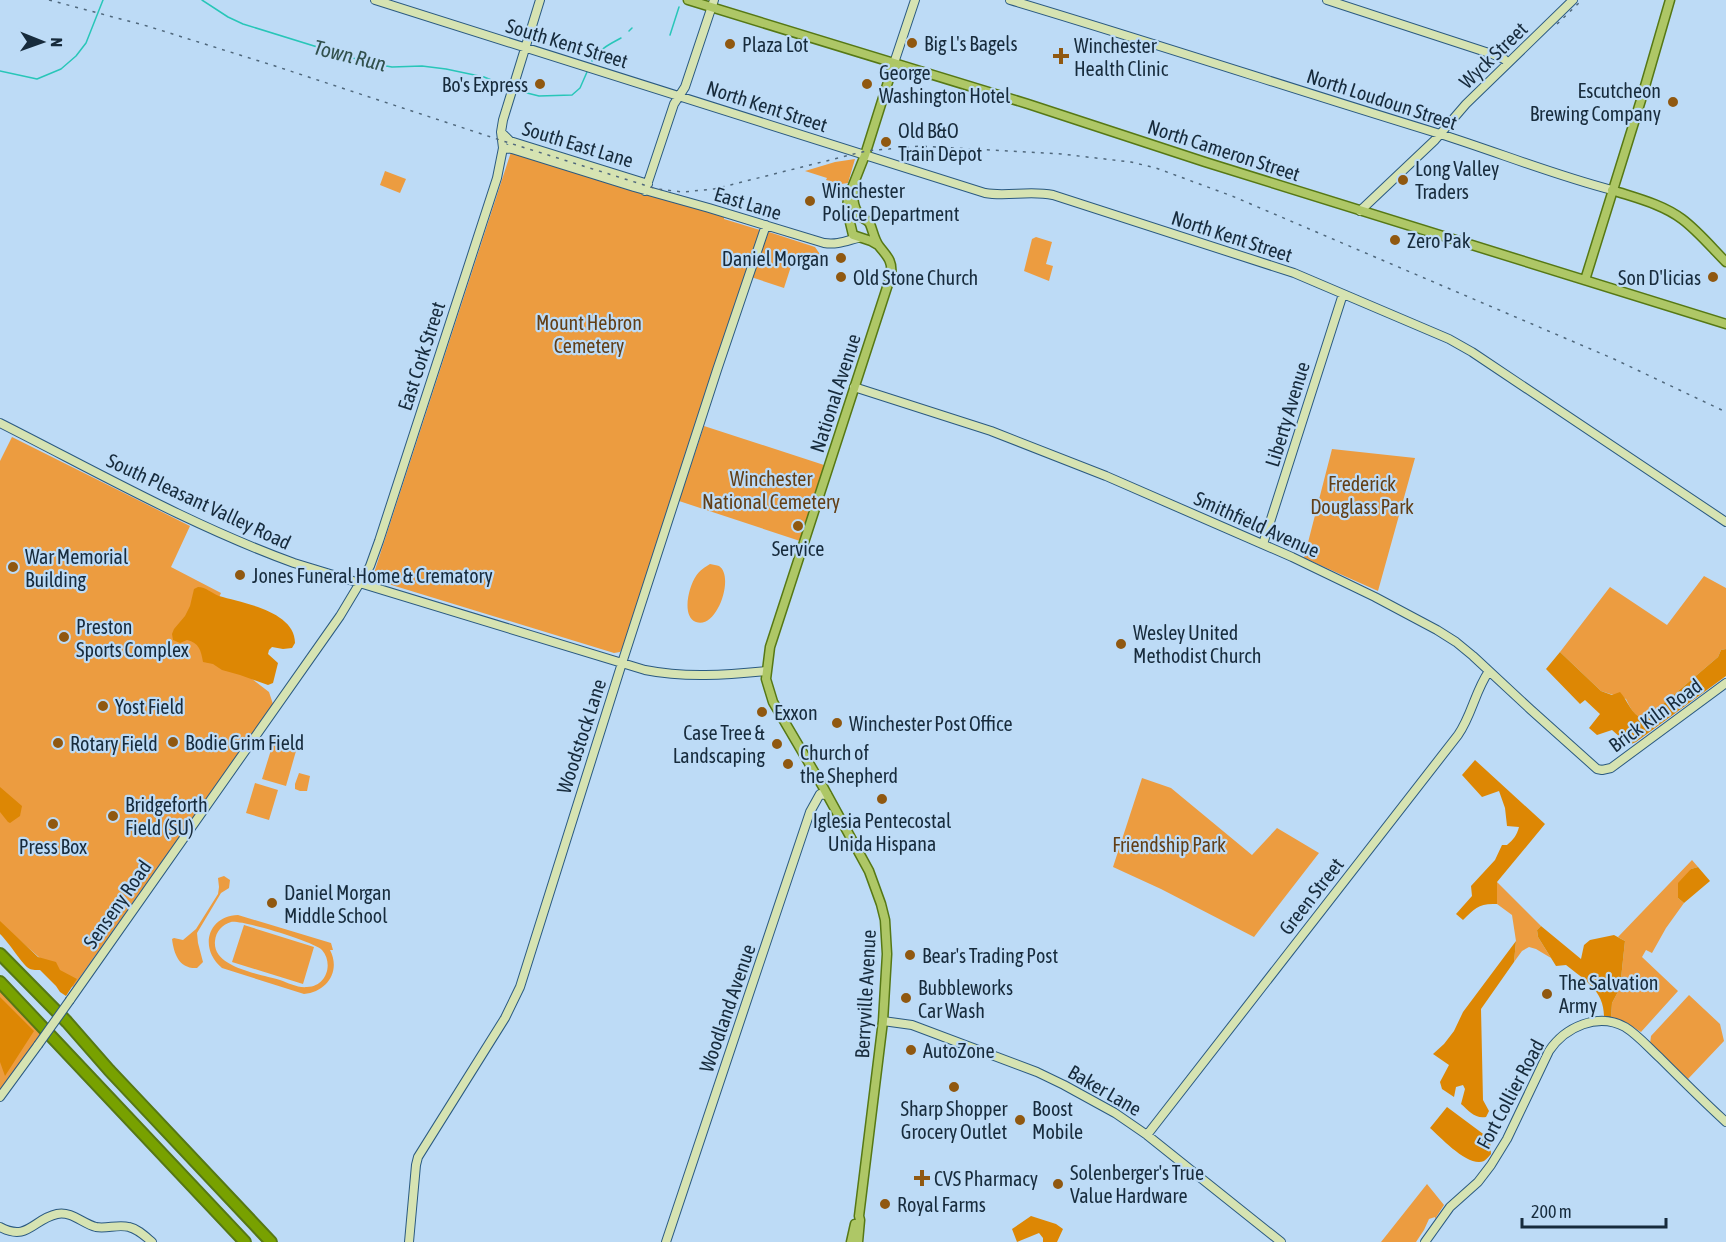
<svg xmlns="http://www.w3.org/2000/svg" width="1726" height="1242" viewBox="0 0 1726 1242" font-family="'Asap Condensed',sans-serif">
<style>
.green{fill:#ec9c40;fill-rule:evenodd}
.forest{fill:#dd8704}
.lines{fill:none;stroke-linecap:round;stroke-linejoin:round}
.stream{stroke:#28c6b8;stroke-width:1.5}
.secondary-casing{stroke:#2b5a81;stroke-width:10}
.primary-casing{stroke:#567815;stroke-width:11}
.highway-casing{stroke:#567815;stroke-width:14}
.secondary{stroke:#d6e3b2;stroke-width:8}
.primary{stroke:#aec766;stroke-width:8}
.highway{stroke:#78a100;stroke-width:10}
.rail{stroke:#50687c;stroke-width:1.5;stroke-dasharray:3 6;stroke-linecap:butt}
.secondary-bridge-casing{stroke:#2b5a81;stroke-width:10;stroke-linecap:butt}
.secondary-bridge{stroke:#d6e3b2;stroke-width:8}
.poi-dot{fill:#905810;stroke:#bddbf6;stroke-width:2}
.labels{text-anchor:middle;dominant-baseline:central;stroke-width:4.5;stroke-linejoin:round;paint-order:stroke}
.street-label{font-size:20px;fill:#172b3c;stroke:#bddbf6}
.poi-label{font-size:20px;fill:#172b3c;stroke:#bddbf6;text-anchor:start}
.park-label{font-size:20px;fill:#623e15;stroke:#bddbf6}
.water-label{font-size:21px;font-style:italic;fill:#32514d;stroke:#bddbf6}
</style>
<rect width="100%" height="100%" fill="#bddbf6"/>
<path class="green" d="M511,152L640,193L724,216V219L760,230L627,641L620,652L614,653L372,579Z
M855,159L848,183L841,184L826,180L827,178L805,171L835,162Z
M385,171L406,179L400,193L380,185Z
M769,232L815,247L824,260L822,266L794,257L784,288L751,277L765,235Z
M1036,237L1052,242L1046,264L1053,266L1049,281L1024,271L1032,239Z
M704,426L824,465L800,541L679,501Z
M12,437L190,526L171,567L221,593L200,639L269,692L273,704L73,987L0,923V461Z
M1332,449L1415,458L1378,591L1304,558Z
M710,564C713,565 717,565 719,566C735,576 717,630 696,622C681,616 689,586 696,576C699,571 705,567 710,564Z
M1704,576L1726,588V649L1721,650L1718,657L1650,715L1643,719C1633,715 1630,707 1626,699L1601,691L1560,652L1610,587L1667,625Z
M275,737L298,744L286,786L262,779Z
M299,773L310,776L307,791H300L295,789V784Z
M1142,778L1171,788L1252,855L1277,828L1319,853L1254,937L1161,889L1113,867Z
M255,783L278,790L269,820L246,813Z
M1692,860L1698,867L1691,869L1678,898L1684,903L1666,928L1652,953L1646,950L1642,957L1678,991L1641,1032L1633,1027L1611,1018L1612,1003L1620,988L1625,941L1618,937Z
M224,876L230,880L229,888L221,893L197,933L198,943L203,962L197,968C179,969 174,954 172,939L174,938L183,940L196,929L218,894L219,887L218,878Z
M1497,882L1541,926L1537,930L1538,937L1551,958L1536,949L1529,947L1522,951L1514,962L1516,941L1512,915L1497,904Z
M238,915L331,943L333,950H330C341,971 327,992 304,994L222,968C199,949 207,916 238,915ZM231,922C243,920 315,942 322,950C334,964 326,987 307,987C298,988 288,983 280,980C261,974 212,968 215,941C216,931 222,925 231,922Z
M244,925L314,947L303,984L232,962Z
M0,984L47,1031L0,1097Z
M1689,995L1720,1024L1724,1041L1688,1079L1650,1044L1651,1036Z
M1427,1184L1444,1205L1435,1219V1217L1429,1219L1424,1230L1416,1242H1381Z"/>
<path class="forest" d="M198,587C206,587 211,593 219,596C243,603 295,611 295,643L292,648L283,649L272,647L269,650L268,654L278,663L273,683L268,685L240,675L222,670L213,664L203,662C201,650 199,643 187,640L180,643L173,640L172,634L174,629L185,616L190,606L194,589Z
M1726,649V676L1636,742L1629,745L1612,730L1597,735L1589,728L1600,714L1585,700L1580,704L1546,669L1560,652L1601,691L1612,695L1620,692C1628,701 1631,714 1643,719L1650,715L1718,657L1721,650Z
M1475,760L1545,824L1497,882V904C1479,903 1475,908 1463,920L1456,914L1472,896L1471,886L1495,860L1502,845H1507C1513,840 1517,835 1519,827L1507,826L1505,808L1499,791L1482,797L1462,775Z
M0,787L22,806L20,816L10,823L8,822L0,812Z
M1698,867L1710,881L1684,903L1678,898V883L1691,869Z
M0,921L38,957L56,962L60,970L77,979L66,996L60,992L56,986L40,970C39,970 31,970 30,969C24,967 8,941 0,934Z
M1541,926L1581,959L1584,945L1590,940L1614,935L1625,941L1620,988L1612,1003L1611,1018L1604,1016C1604,991 1585,980 1566,965L1556,966L1538,937L1537,930Z
M1516,941L1514,962L1481,1009L1483,1100L1489,1111L1486,1117C1475,1119 1469,1111 1461,1104L1465,1089L1463,1085L1456,1087L1454,1097L1442,1089L1440,1082L1449,1065L1433,1054L1444,1044L1454,1031L1463,1012Z
M0,997L34,1031L5,1076L0,1062Z
M1447,1107L1490,1139L1491,1154C1489,1156 1487,1159 1484,1161C1469,1168 1441,1138 1430,1128Z
M1031,1216L1056,1224L1063,1229L1057,1242H1043V1238L1039,1233L1017,1242L1012,1229Z"/>
<g class="lines">
<path class="stream" d="M202,0L228,17L243,24L369,63L392,67L422,66L446,69L484,77L506,86
M629,31L632,28
M670,35L679,7
M592,61C599,49 610,44 621,38
M0,71L37,79L61,69L76,56L86,43L103,0
M519,91L539,96L572,95L580,88L587,72"/>
<defs>
<path id="secondary" d="M375,0L985,193C1007,197 1029,190 1053,195L1294,273L1449,339L1472,352L1726,522
M1010,0C1154,43 1296,90 1440,134C1497,152 1554,175 1612,190
M1327,0L1492,54L1504,59L1508,63
M894,63L915,0
M502,133L510,141L648,184
M503,148L512,149L634,187L709,208L824,243C837,245 846,241 858,238
M645,191L674,104L685,87L714,0
M1360,211L1435,140L1466,104L1573,0
M854,387L991,431L1106,476L1292,557L1375,597L1437,630L1456,642L1473,656L1530,709L1597,769L1602,770L1611,768L1726,683
M0,423C97,472 192,526 294,563L645,670C685,678 726,675 766,671
M1263,544L1343,294
M70,1000L340,616L370,566L379,541L497,178L503,148L501,132L503,120L540,0
M883,1021L912,1025L1037,1072L1064,1085L1115,1113L1147,1135L1281,1242
M0,1097L38,1045
M1147,1135L1458,735C1472,715 1475,691 1489,671
M0,1227C28,1242 33,1219 57,1214C72,1211 83,1224 96,1227C107,1229 118,1224 129,1227C138,1229 145,1236 152,1242
M409,1242L416,1165L418,1157L505,1018L520,987L622,663L717,370L766,225
M666,1242L810,812L820,794L827,795
M1425,1242L1450,1207L1478,1182L1491,1165L1507,1139L1549,1051C1565,1027 1598,1012 1625,1027C1638,1035 1649,1048 1660,1058C1682,1080 1703,1101 1726,1122"/>
<path id="primary" d="M688,0L1028,104L1205,162L1726,324
M853,188C853,199 853,211 863,218C867,221 868,220 870,224C873,231 874,239 879,246C887,256 893,261 891,275L770,647L766,679L773,702L823,787L869,871L881,904L885,920L887,954L883,1021L859,1216L860,1220L858,1242
M1612,190C1636,198 1662,204 1682,219C1698,231 1712,248 1726,262
M878,245L871,241L853,235L847,210L848,198L865,155L894,63
M1585,280L1641,100L1670,0
M851,1242L855,1224"/>
<path id="highway" d="M0,954L67,1022L109,1070L271,1242
M0,982L245,1242"/>
</defs>
<use href="#secondary" class="secondary-casing"/>
<use href="#primary" class="primary-casing"/>
<use href="#highway" class="highway-casing"/>
<use href="#secondary" class="secondary"/>
<use href="#primary" class="primary"/>
<use href="#highway" class="highway"/>
<path class="rail" d="M49,0L147,26L275,66L503,141L657,189L683,192L714,189L866,151L920,146L1061,154L1131,162L1156,168L1232,196L1614,359L1726,412
M1557,24L1582,0"/>
<defs>
<path id="secondary-bridge" d="M38,1045L70,1000"/>
</defs>
<use href="#secondary-bridge" class="secondary-bridge-casing"/>
<use href="#secondary-bridge" class="secondary-bridge"/>
</g>
<g class="poi-dot">
<circle cx="912" cy="43" r="6"/>
<circle cx="730" cy="44" r="6"/>
<path d="M1058 47h6v6h6v6h-6v6h-6v-6h-6v-6h6z"/>
<circle cx="540" cy="84" r="6"/>
<circle cx="867" cy="84" r="6"/>
<circle cx="1673" cy="102" r="6"/>
<circle cx="886" cy="142" r="6"/>
<circle cx="1403" cy="180" r="6"/>
<circle cx="810" cy="201" r="6"/>
<circle cx="1395" cy="240" r="6"/>
<circle cx="841" cy="258" r="6"/>
<circle cx="841" cy="277" r="6"/>
<circle cx="1713" cy="277" r="6"/>
<circle cx="798" cy="526" r="6"/>
<circle cx="13" cy="567" r="6"/>
<circle cx="240" cy="575" r="6"/>
<circle cx="64" cy="637" r="6"/>
<circle cx="1121" cy="644" r="6"/>
<circle cx="103" cy="706" r="6"/>
<circle cx="762" cy="712" r="6"/>
<circle cx="837" cy="723" r="6"/>
<circle cx="173" cy="742" r="6"/>
<circle cx="58" cy="743" r="6"/>
<circle cx="777" cy="744" r="6"/>
<circle cx="788" cy="764" r="6"/>
<circle cx="882" cy="799" r="6"/>
<circle cx="113" cy="816" r="6"/>
<circle cx="53" cy="824" r="6"/>
<circle cx="272" cy="903" r="6"/>
<circle cx="910" cy="955" r="6"/>
<circle cx="1547" cy="994" r="6"/>
<circle cx="906" cy="998" r="6"/>
<circle cx="911" cy="1050" r="6"/>
<circle cx="954" cy="1087" r="6"/>
<circle cx="1020" cy="1120" r="6"/>
<path d="M919 1169h6v6h6v6h-6v6h-6v-6h-6v-6h6z"/>
<circle cx="1058" cy="1184" r="6"/>
<circle cx="885" cy="1204" r="6"/>
</g>
<g class="labels">
<g class="street-label">
<text transform="translate(567 43) rotate(17)">South Kent Street</text>
<text transform="translate(1493 55) rotate(-44)">Wyck Street</text>
<text transform="translate(1382 99) rotate(18)">North Loudoun Street</text>
<text transform="translate(767 106) rotate(18)">North Kent Street</text>
<text transform="translate(578 144) rotate(17)">South East Lane</text>
<text transform="translate(1224 150) rotate(18)">North Cameron Street</text>
<text transform="translate(748 203) rotate(17)">East Lane</text>
<text transform="translate(1232 236) rotate(18)">North Kent Street</text>
<text transform="translate(421 356) rotate(-72)">East Cork Street</text>
<text transform="translate(835 393) rotate(-72)">National Avenue</text>
<text transform="translate(1287 414) rotate(-73)">Liberty Avenue</text>
<text transform="translate(199 501) rotate(25)">South Pleasant Valley Road</text>
<text transform="translate(1257 524) rotate(24)">Smithfield Avenue</text>
<text transform="translate(1655 715) rotate(-36)">Brick Kiln Road</text>
<text transform="translate(581 736) rotate(-72)">Woodstock Lane</text>
<text transform="translate(1311 896) rotate(-52)">Green Street</text>
<text transform="translate(117 904) rotate(-55)">Senseny Road</text>
<text transform="translate(865 994) rotate(-87)">Berryville Avenue</text>
<text transform="translate(727 1008) rotate(-71)">Woodland Avenue</text>
<text transform="translate(1105 1090) rotate(30)">Baker Lane</text>
<text transform="translate(1510 1094) rotate(-62)">Fort Collier Road</text>
</g>
<g class="poi-label">
<text x="924" y="43">Big L's Bagels</text>
<text x="742" y="44">Plaza Lot</text>
<text x="1074" y="45">Winchester<tspan x="1074" dy="23">Health Clinic</tspan></text>
<text x="879" y="72">George<tspan x="879" dy="23">Washington Hotel</tspan></text>
<text x="528" y="84" text-anchor="end">Bo's Express</text>
<text x="1661" y="90" text-anchor="end">Escutcheon<tspan x="1661" dy="23">Brewing Company</tspan></text>
<text x="898" y="130">Old B&amp;O<tspan x="898" dy="23">Train Depot</tspan></text>
<text x="1415" y="168">Long Valley<tspan x="1415" dy="23">Traders</tspan></text>
<text x="822" y="190">Winchester<tspan x="822" dy="23">Police Department</tspan></text>
<text x="1407" y="240">Zero Pak</text>
<text x="829" y="258" text-anchor="end">Daniel Morgan</text>
<text x="853" y="277">Old Stone Church</text>
<text x="1701" y="277" text-anchor="end">Son D'licias</text>
<text x="798" y="548" text-anchor="middle">Service</text>
<text x="25" y="556">War Memorial<tspan x="25" dy="23">Building</tspan></text>
<text x="252" y="575">Jones Funeral Home &amp; Crematory</text>
<text x="76" y="626">Preston<tspan x="76" dy="23">Sports Complex</tspan></text>
<text x="1133" y="632">Wesley United<tspan x="1133" dy="23">Methodist Church</tspan></text>
<text x="115" y="706">Yost Field</text>
<text x="774" y="712">Exxon</text>
<text x="849" y="723">Winchester Post Office</text>
<text x="765" y="732" text-anchor="end">Case Tree &amp;<tspan x="765" dy="23">Landscaping</tspan></text>
<text x="185" y="742">Bodie Grim Field</text>
<text x="70" y="743">Rotary Field</text>
<text x="800" y="752">Church of<tspan x="800" dy="23">the Shepherd</tspan></text>
<text x="125" y="804">Bridgeforth<tspan x="125" dy="23">Field (SU)</tspan></text>
<text x="882" y="820" text-anchor="middle">Iglesia Pentecostal<tspan x="882" dy="23">Unida Hispana</tspan></text>
<text x="53" y="846" text-anchor="middle">Press Box</text>
<text x="284" y="892">Daniel Morgan<tspan x="284" dy="23">Middle School</tspan></text>
<text x="922" y="955">Bear's Trading Post</text>
<text x="1559" y="982">The Salvation<tspan x="1559" dy="23">Army</tspan></text>
<text x="918" y="987">Bubbleworks<tspan x="918" dy="23">Car Wash</tspan></text>
<text x="923" y="1050">AutoZone</text>
<text x="954" y="1108" text-anchor="middle">Sharp Shopper<tspan x="954" dy="23">Grocery Outlet</tspan></text>
<text x="1032" y="1108">Boost<tspan x="1032" dy="23">Mobile</tspan></text>
<text x="1070" y="1172">Solenberger's True<tspan x="1070" dy="23">Value Hardware</tspan></text>
<text x="934" y="1178">CVS Pharmacy</text>
<text x="897" y="1204">Royal Farms</text>
</g>
<g class="park-label">
<text x="589" y="322">Mount Hebron<tspan x="589" dy="23">Cemetery</tspan></text>
<text x="771" y="478">Winchester<tspan x="771" dy="23">National Cemetery</tspan></text>
<text x="1362" y="483">Frederick<tspan x="1362" dy="23">Douglass Park</tspan></text>
<text x="1169" y="844">Friendship Park</text>
</g>
<g class="water-label">
<text transform="translate(350 55) rotate(14)">Town Run</text>
</g>
</g>
<g transform="translate(42 42) rotate(91)" stroke="#bddbf6" stroke-width="4.5" paint-order="stroke">
<path d="M0-4.5L10 22L0 15L-10 22Z" fill="#172b3c"/>
<text y="-9" font-size="16" font-weight="bold" text-anchor="middle" fill="#172b3c">N</text>
</g>
<path d="M1522 1218v9h144v-9" fill="none" stroke="#172b3c" stroke-width="3"/>
<text x="1531" y="1218" font-size="18" fill="#172b3c" stroke="#bddbf6" stroke-width="4.5" paint-order="stroke">200 m</text>
</svg>
